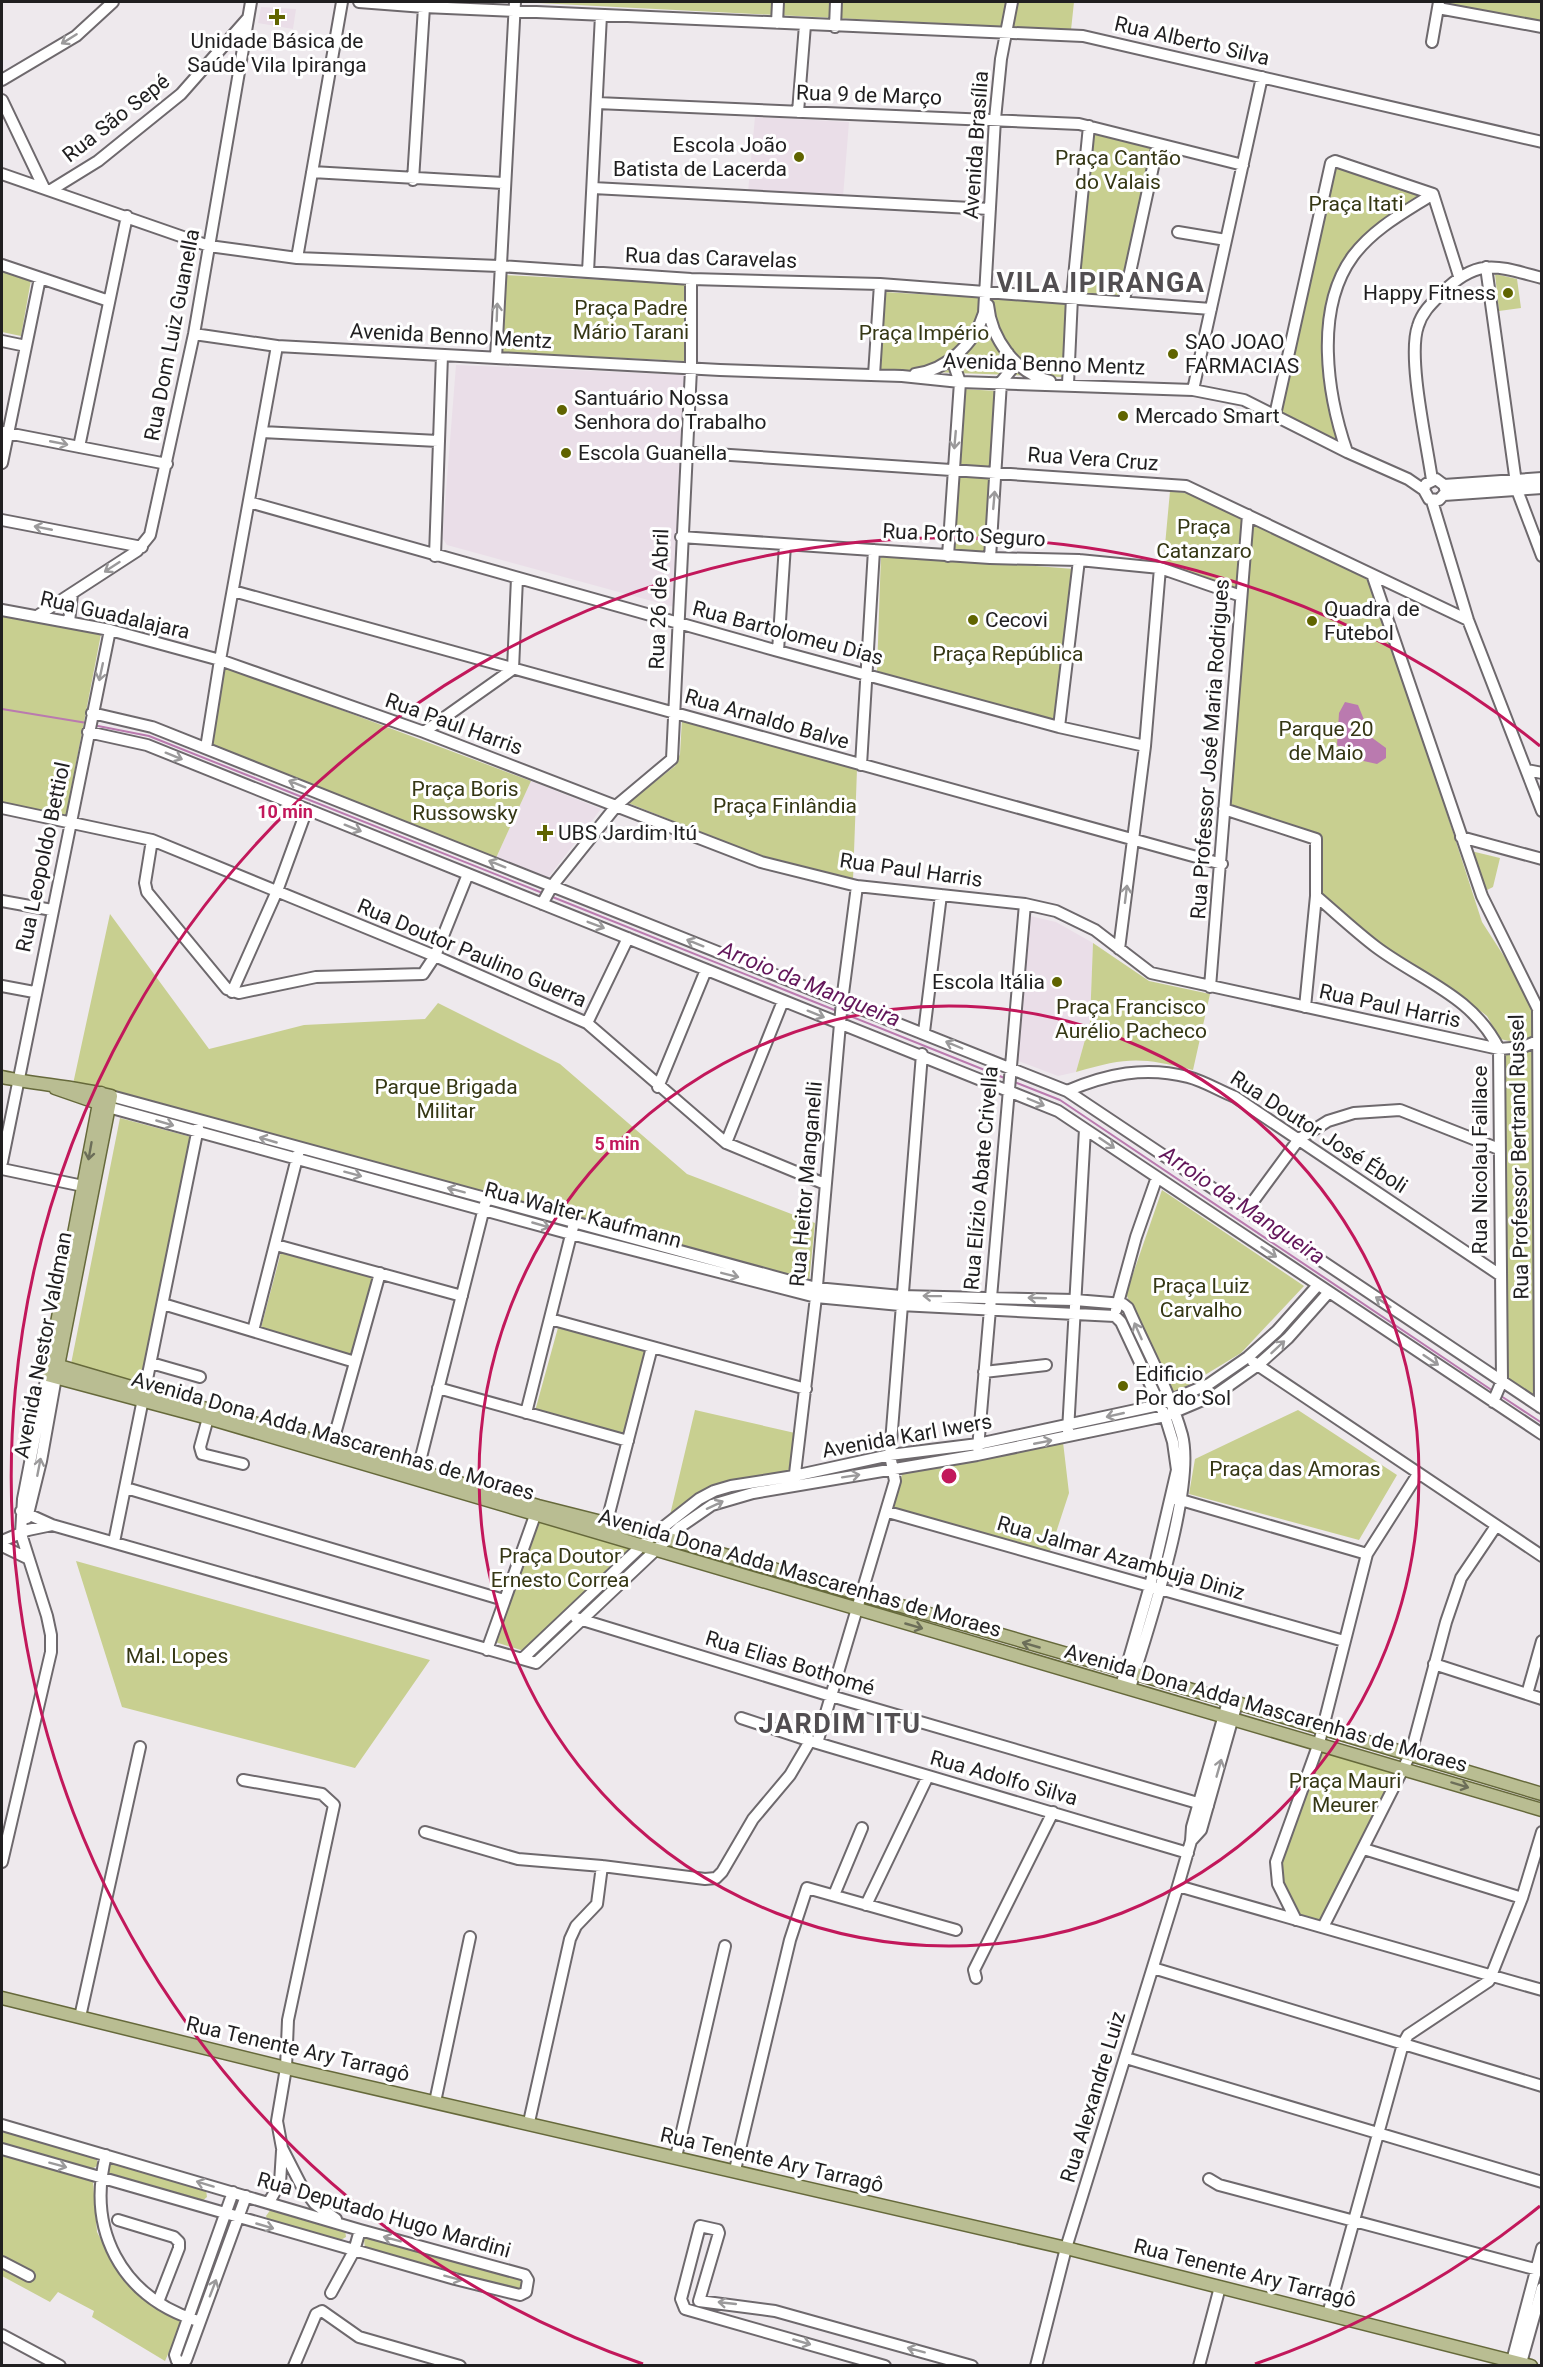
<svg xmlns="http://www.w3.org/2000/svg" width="1543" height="2367" viewBox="0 0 1543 2367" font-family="Roboto,sans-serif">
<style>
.built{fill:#eadee8}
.green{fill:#c8cf90}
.water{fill:#ba7aaf}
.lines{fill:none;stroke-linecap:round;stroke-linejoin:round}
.stream{stroke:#ba7aaf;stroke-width:2}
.minor-casing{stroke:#6e696d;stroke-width:14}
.major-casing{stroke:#66693b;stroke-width:15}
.minor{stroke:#fff;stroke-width:10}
.major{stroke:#b9bd92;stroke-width:12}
.oneway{stroke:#9b9a9b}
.oneway2{stroke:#6c6e59}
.ring{fill:none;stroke:#c2185b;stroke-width:3}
.poi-dot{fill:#606400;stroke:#fff;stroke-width:2}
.labels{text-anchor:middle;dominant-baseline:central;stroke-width:6;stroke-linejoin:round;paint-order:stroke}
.poi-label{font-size:21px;fill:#201f20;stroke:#fff;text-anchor:start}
.street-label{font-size:21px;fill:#201f20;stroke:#fff}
.park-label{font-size:21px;fill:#353714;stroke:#fff}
.water-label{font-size:22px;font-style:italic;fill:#62165a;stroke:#fff}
.district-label{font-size:27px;font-weight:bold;letter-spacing:1.5px;fill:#524e51;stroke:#fff}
.centre{fill:#c2185b;stroke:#fff;stroke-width:3}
.ring-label{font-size:18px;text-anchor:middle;font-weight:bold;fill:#c2185b;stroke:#fff;stroke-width:6;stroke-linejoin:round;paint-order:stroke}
</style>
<rect width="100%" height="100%" fill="#eee9ed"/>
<path class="built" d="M261,7L296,9L293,29L258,23Z
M755,117L849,122L843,197L748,192Z
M456,365L687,375L674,607L447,545L443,539V530Z
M531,781L601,809L547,879L496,858Z
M1030,916L1056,922L1093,943L1090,1022L1076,1072L1058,1076L1016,1060Z"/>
<path class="green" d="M518,2H1074L1071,30Z
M1442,2H1541V23L1442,5Z
M1092,129L1155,145L1123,297L1074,294Z
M1333,162L1429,194L1389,218L1339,275L1327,342L1340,443L1279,411Z
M2,270L31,280L21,336L2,332Z
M1495,274L1517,279L1521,308L1499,311Z
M503,275L689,284L685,361L499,352Z
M884,292L1067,303L1062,377L878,370Z
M962,389L998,391L986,555L952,553Z
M1170,491C1197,493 1221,504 1243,520L1238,591L1163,567Z
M1249,521L1371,579L1482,922L1534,1003L1535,1036L1514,1042L1500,1039L1487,1016L1454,991L1374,941L1322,894L1319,837L1228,807Z
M881,554L1074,569L1053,722L877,671Z
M2,615L101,634L66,815L2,802Z
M224,666L531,781L496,858L211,747Z
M682,719L857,769L853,880L764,857L628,803L675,766L680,754Z
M1471,851L1500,858L1493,887L1487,890Z
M110,914L209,1049L304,1025L425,1019L438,1003L560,1064L687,1174L815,1223L809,1283L73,1084Z
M1093,943L1149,981L1210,994L1193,1070C1140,1057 1128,1057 1076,1072L1090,1022Z
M1538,1046L1536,1400L1504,1379L1501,1052L1518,1053Z
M120,1118L195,1138L145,1384L71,1364Z
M1162,1190L1304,1286L1241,1353L1172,1395L1126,1294Z
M281,1252L373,1276L351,1355L261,1328Z
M559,1324L648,1349L624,1435L535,1411Z
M695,1410L795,1433L788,1474L696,1496L670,1515Z
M1298,1410L1397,1475L1359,1540L1189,1494L1195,1459Z
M1063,1442L1069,1493L1049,1554L892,1510L903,1471Z
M536,1521L634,1549L527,1652L492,1641Z
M76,1561L430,1660L355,1768L122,1707Z
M1323,1749L1398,1771L1320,1925L1298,1919L1278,1874Z
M6,2132L94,2156L97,2160V2166L90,2170L2,2145V2133Z
M2,2155L93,2181L97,2232L115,2267L142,2298L183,2320L165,2361L92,2317L94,2311L58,2292L50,2302L2,2276Z
M113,2162L206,2190L207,2197L201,2202L107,2174L110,2163Z
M271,2209L345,2229L346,2237L339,2241L268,2221L266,2216Z
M368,2236L522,2279L521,2289L516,2291L365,2248L364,2240Z"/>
<path class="water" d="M1345,702L1358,705L1371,737L1386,748V758L1377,764L1350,758L1337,745L1339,713Z"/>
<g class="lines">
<path class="stream" d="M2,709L87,723
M93,725L149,736L545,894
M550,896L837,1011
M845,1014L1007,1079
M1012,1081L1060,1100L1493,1391
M1501,1396L1542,1423"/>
<defs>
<path id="minor" d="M359,2L424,7L1083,36L1542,142
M1438,8L1542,27
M777,23L778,2
M835,27L836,2
M1432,42L1439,2
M2,80L76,36L113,2
M2,100L44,188
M597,103L1079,124L1243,165
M798,112L805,25
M312,172L503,183
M2,174L209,246L297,258L499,266L691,279L880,284L1211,309
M413,180L424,7
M593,188L990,209
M51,190L98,161L181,94L248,18
M1433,194L1459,276
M1178,232L1226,240
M297,258L342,2
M2,265L109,301
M1486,267L1517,490L1542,556
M588,272L601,15
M1124,300L1158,144
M988,305C991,338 1016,374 1050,381
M194,334L277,346L720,370L902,376L960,382L1193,390L1244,400L1347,452L1408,479L1424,490L1429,499L1439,500L1446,492L1444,485L1436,479L1426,484L1424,490
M2,341L26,346
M960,353L955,368L960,382
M496,358L515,2
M915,374C947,370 975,343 984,313L995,119L1001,59L1012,2
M874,375L880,284
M1001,382L1011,370L1008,353
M1068,384L1072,297L1089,126
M1193,390L1262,77
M1275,415L1331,163L1335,161L1433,194
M2,432L167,464
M262,432L438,441
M79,447L127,216
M686,452L1186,486L1468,620
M1347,452C1327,394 1314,309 1353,256C1374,228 1405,212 1433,194
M2,463L40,278
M1432,480C1427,444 1407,357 1418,326C1422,312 1432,303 1442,293C1478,257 1497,266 1542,278
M1444,485L1542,478
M1444,495L1542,488
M1432,501L1468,620L1542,811
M249,502L778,651L1059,727L1145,746
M2,520L142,547
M681,537L990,558L1079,560L1160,568L1241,596
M435,556L442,355
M948,556L960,382
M990,558L1001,382
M1373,577L1482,896L1538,1009L1540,1407
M233,591L1222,864
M2,610L110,630L220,660L424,732L761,862L857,886L1025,904L1056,911L1095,930L1151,973L1499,1049L1523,1047L1542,1039
M37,616L137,551L150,535L194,334L251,2
M69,622L72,594
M778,651L785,545
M92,713L152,727L1067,1091L1542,1408
M1059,727L1079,560
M88,732L147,745L1058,1111L1542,1434
M424,732L513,669L517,578
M206,748L220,660L277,346
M861,765L874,550
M1527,770L1542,773
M2,808L152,840L435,956L587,1023L726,1143L825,1184
M1224,809L1316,839V896L1305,1007
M1461,837L1542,859
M152,840L145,883L147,892L227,989L239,993L316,977L423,974L435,956L468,874
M1316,896C1336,913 1355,931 1376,947C1420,980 1473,996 1499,1049L1502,1381L1493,1402
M2,901L52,910
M542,904L552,886L617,805L672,759L691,369V279
M1119,949L1145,746L1160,568
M2,986L34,992
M1210,987L1248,515
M232,992L277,891L307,809
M587,1023L628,938
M924,1032L941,895
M658,1087L706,970
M1067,1091C1107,1074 1145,1066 1188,1077C1204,1081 1220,1091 1235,1097L1500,1275
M111,1096L816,1288L901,1296L1075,1300L1123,1304L1128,1308C1146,1349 1170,1392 1182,1435C1196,1489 1147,1631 1130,1688
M108,1107L571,1234L816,1297L900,1305L1115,1316
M726,1143L783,1001
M2,1162L110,630
M2,1169L83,1186
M1246,1211L1299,1139L1328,1121L1354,1113L1400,1110L1499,1149
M276,1245L462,1296
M163,1304L355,1362
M1116,1310L1136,1237L1157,1177
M1115,1316L1121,1322L1165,1416L1173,1442L1177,1470L1150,1586L1121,1686
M550,1319L806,1389
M253,1331L298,1154
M1253,1362L1542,1556
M151,1363L200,1377
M984,1372L1046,1365
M438,1388L628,1441
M526,1413L573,1227
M208,1418L200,1447L202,1454L243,1464
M1068,1431L1085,1129
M978,1448L1025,904
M330,1452L380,1273
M416,1477L485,1204
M794,1482L816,1297L842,1001L857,886
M126,1488L504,1600
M1174,1498L1367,1554
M21,1511L52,1525L536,1663L680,1527L712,1505L753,1493L977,1455L1165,1416L1217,1394L1258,1365L1288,1338L1329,1292
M888,1512L1344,1641
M27,1518L41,1461L56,1377
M605,1529L652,1347
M2,1541L28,1530L52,1525
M114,1542L198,1128
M2,1546L27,1558
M576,1618L831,1696L1208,1806
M487,1650L538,1507
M522,1659L652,1536L699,1499L714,1491L731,1486L794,1476L890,1455L978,1444L1159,1405L1209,1384L1248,1357L1277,1331L1318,1285
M1434,1664L1542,1699
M1527,1694L1542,1641
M741,1718L817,1743L1188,1853
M817,1743L895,1481L890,1455L922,1054
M243,1780L322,1794L334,1805L288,2020L286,2068L277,2121L282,2148L301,2185L315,2204L336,2219
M425,1832L518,1859L602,1866L705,1879L716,1878L722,1872L753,1819L790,1775L810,1741
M1191,1841L1201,1830L1237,1703
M1364,1849L1522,1898
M2,1862L51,1652V1635L47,1616L21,1534L23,1499L47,1375
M1178,1886L1542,1990
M834,1895L862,1828
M866,1905L928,1776
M1296,1920L1278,1884L1276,1862L1319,1743L1367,1554L1418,1474
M1323,1927L1411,1753L1446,1622L1461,1578L1496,1526
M1153,1968L1542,2086
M976,1978L974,1970L1053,1812
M80,2017L140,1747
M1126,2058L1542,2182
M435,2102L470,1937
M529,2122L570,1939L576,1926L597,1904L602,1866
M2,2125L360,2230L525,2275L528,2280L526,2292L520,2295L455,2279L2,2149
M106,2155C87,2229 120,2295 195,2320
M676,2157L725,1946
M735,2170L790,1940L807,1888L956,1930
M1209,2179L1219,2185L1542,2271
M233,2192L175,2355L177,2361L183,2362L186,2360L246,2196
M269,2202L280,2183L282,2151
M118,2220L174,2237L179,2242V2248L158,2302
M2,2262L29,2276
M331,2293L354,2251L360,2230
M1328,2314L1403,2044L1408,2035L1489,1981L1522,1898L1542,1832
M2,2335L60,2366
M1512,2361L1542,2248
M1521,2363L1542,2288
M294,2366L316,2314L322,2311L359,2337L460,2366
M885,2366L685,2309L681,2299L700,2226L718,2230L719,2233L699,2301L775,2311L972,2366
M1036,2366L1066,2248L1178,1886L1191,1841L1192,1827L1228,1701
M1199,2366L1220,2287"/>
<path id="major" d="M2,1077C38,1085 75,1086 111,1096L57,1371
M55,1088L104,1105
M101,1093L47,1375L208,1418L1542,1810
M49,1363L538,1506L669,1539L1237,1703L1542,1794
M2,1998L286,2068L1066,2248L1531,2366"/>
</defs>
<use href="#minor" class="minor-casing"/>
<use href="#major" class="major-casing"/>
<use href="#minor" class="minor"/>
<use href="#major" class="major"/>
</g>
<defs><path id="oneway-shaft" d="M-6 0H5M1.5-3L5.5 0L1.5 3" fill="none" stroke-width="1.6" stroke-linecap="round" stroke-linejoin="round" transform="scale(1.5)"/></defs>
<g class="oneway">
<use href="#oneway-shaft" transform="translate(69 39) rotate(148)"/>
<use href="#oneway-shaft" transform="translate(497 312) rotate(-88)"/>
<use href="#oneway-shaft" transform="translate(955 440) rotate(95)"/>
<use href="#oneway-shaft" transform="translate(59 443) rotate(11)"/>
<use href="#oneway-shaft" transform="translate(994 500) rotate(-85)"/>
<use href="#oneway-shaft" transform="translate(43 528) rotate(-169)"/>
<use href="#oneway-shaft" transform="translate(112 567) rotate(147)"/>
<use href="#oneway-shaft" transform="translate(101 672) rotate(102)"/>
<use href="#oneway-shaft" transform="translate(174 756) rotate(22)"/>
<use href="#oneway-shaft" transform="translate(297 784) rotate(-158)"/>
<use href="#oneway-shaft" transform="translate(353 828) rotate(22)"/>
<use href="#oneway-shaft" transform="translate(497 864) rotate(-158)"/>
<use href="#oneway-shaft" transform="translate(1126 894) rotate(-83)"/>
<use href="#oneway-shaft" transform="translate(596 925) rotate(21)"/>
<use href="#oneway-shaft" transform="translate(695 943) rotate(-158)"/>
<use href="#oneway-shaft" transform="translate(816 1014) rotate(22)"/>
<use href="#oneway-shaft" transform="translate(954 1045) rotate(-157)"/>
<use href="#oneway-shaft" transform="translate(1036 1102) rotate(23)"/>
<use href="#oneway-shaft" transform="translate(165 1123) rotate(16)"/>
<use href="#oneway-shaft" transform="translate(268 1140) rotate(-164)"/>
<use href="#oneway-shaft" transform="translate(1107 1143) rotate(34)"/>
<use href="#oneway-shaft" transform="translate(353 1174) rotate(15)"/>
<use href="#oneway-shaft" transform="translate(456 1190) rotate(-165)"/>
<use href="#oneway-shaft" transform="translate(541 1225) rotate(16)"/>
<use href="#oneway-shaft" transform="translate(1269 1252) rotate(34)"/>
<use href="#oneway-shaft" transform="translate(730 1275) rotate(14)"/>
<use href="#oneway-shaft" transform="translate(932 1296) rotate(-179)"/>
<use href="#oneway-shaft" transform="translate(1037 1298) rotate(-178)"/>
<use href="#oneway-shaft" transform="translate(1383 1302) rotate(-146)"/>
<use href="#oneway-shaft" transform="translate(1138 1331) rotate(-114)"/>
<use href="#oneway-shaft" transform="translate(1278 1347) rotate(-43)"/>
<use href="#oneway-shaft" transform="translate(1431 1360) rotate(34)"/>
<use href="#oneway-shaft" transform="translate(1115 1415) rotate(167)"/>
<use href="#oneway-shaft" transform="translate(1043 1442) rotate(-11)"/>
<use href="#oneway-shaft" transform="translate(39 1467) rotate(-79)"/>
<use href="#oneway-shaft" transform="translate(851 1476) rotate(-9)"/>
<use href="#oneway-shaft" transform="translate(715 1505) rotate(-25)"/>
<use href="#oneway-shaft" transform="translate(1219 1768) rotate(-74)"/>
<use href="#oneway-shaft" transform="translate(58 2165) rotate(15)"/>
<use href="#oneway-shaft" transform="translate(205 2184) rotate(-163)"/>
<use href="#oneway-shaft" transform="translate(265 2226) rotate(16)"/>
<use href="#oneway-shaft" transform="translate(392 2239) rotate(-165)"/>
<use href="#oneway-shaft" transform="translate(453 2278) rotate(15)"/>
<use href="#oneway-shaft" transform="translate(213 2288) rotate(-69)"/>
<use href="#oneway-shaft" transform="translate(727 2303) rotate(-174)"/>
<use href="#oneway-shaft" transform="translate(802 2342) rotate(16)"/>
<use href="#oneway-shaft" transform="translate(916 2350) rotate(-165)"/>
</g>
<g class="oneway2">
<use href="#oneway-shaft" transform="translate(90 1151) rotate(100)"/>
<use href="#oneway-shaft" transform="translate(914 1626) rotate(16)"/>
<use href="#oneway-shaft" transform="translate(1031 1645) rotate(-164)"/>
<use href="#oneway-shaft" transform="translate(1460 1785) rotate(17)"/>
</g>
<g class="ring">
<circle cx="949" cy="1476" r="470"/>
<path d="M1540 2206A939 939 0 0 1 1255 2364M643 2364A939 939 0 1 1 1540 746"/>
</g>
<g class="poi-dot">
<path d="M274 8h6v6h6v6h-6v6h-6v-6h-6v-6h6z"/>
<circle cx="799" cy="157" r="6"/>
<circle cx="1508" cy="293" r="6"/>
<circle cx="1173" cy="354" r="6"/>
<circle cx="562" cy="410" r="6"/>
<circle cx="1123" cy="416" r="6"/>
<circle cx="566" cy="453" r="6"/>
<circle cx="973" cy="620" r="6"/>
<circle cx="1312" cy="621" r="6"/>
<path d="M542 824h6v6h6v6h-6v6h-6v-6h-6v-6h6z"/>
<circle cx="1057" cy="982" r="6"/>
<circle cx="1123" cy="1386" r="6"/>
</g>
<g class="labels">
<g class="poi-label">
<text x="277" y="41" text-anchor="middle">Unidade Básica de<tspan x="277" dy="24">Saúde Vila Ipiranga</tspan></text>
<text x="787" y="145" text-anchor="end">Escola João<tspan x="787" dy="24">Batista de Lacerda</tspan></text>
<text x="1496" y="293" text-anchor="end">Happy Fitness</text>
<text x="1185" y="342">SAO JOAO<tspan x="1185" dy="24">FARMACIAS</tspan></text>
<text x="574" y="398">Santuário Nossa<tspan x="574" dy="24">Senhora do Trabalho</tspan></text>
<text x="1135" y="416">Mercado Smart</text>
<text x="578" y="453">Escola Guanella</text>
<text x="1324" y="609">Quadra de<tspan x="1324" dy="24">Futebol</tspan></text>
<text x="985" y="620">Cecovi</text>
<text x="558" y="833">UBS Jardim Itú</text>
<text x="1045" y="982" text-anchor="end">Escola Itália</text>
<text x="1135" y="1374">Edificio<tspan x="1135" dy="24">Por do Sol</tspan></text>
</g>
<g class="street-label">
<text transform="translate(1192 41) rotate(13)">Rua Alberto Silva</text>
<text transform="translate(869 95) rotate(2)">Rua 9 de Março</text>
<text transform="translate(116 118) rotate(-38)">Rua São Sepé</text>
<text transform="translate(976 145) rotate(-86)">Avenida Brasília</text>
<text transform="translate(711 258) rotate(2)">Rua das Caravelas</text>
<text transform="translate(172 335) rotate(-79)">Rua Dom Luiz Guanella</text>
<text transform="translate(451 336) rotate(3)">Avenida Benno Mentz</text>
<text transform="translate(1044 364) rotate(2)">Avenida Benno Mentz</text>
<text transform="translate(1093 459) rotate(4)">Rua Vera Cruz</text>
<text transform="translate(964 535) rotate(3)">Rua Porto Seguro</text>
<text transform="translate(659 599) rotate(-88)">Rua 26 de Abril</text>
<text transform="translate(115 615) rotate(13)">Rua Guadalajara</text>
<text transform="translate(788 633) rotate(15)">Rua Bartolomeu Dias</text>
<text transform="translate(767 719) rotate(16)">Rua Arnaldo Balve</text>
<text transform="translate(454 724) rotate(20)">Rua Paul Harris</text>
<text transform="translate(1210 749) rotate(-86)">Rua Professor José Maria Rodrigues</text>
<text transform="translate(43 857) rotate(-78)">Rua Leopoldo Bettiol</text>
<text transform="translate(911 870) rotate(8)">Rua Paul Harris</text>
<text transform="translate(472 953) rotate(23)">Rua Doutor Paulino Guerra</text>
<text transform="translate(1390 1006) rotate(12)">Rua Paul Harris</text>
<text transform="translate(1319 1132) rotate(33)">Rua Doutor José Éboli</text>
<text transform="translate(1519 1157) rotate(-91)">Rua Professor Bertrand Russel</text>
<text transform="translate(1480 1160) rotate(-90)">Rua Nicolau Faillace</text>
<text transform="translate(981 1178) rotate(-85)">Rua Elízio Abate Crivella</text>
<text transform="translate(806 1184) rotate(-85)">Rua Heitor Manganelli</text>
<text transform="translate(583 1215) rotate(15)">Rua Walter Kaufmann</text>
<text transform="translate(43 1345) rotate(-79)">Avenida Nestor Valdman</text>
<text transform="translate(333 1436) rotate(16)">Avenida Dona Adda Mascarenhas de Moraes</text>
<text transform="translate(907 1436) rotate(-10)">Avenida Karl Iwers</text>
<text transform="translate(1121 1558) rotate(16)">Rua Jalmar Azambuja Diniz</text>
<text transform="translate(800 1573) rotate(16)">Avenida Dona Adda Mascarenhas de Moraes</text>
<text transform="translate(790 1663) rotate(17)">Rua Elias Bothomé</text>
<text transform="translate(1266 1708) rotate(16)">Avenida Dona Adda Mascarenhas de Moraes</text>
<text transform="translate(1004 1778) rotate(16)">Rua Adolfo Silva</text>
<text transform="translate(298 2049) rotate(13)">Rua Tenente Ary Tarragô</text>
<text transform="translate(1093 2097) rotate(-73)">Rua Alexandre Luiz</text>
<text transform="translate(772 2160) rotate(13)">Rua Tenente Ary Tarragô</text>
<text transform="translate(384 2215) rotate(16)">Rua Deputado Hugo Mardini</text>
<text transform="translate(1245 2273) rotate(14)">Rua Tenente Ary Tarragô</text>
</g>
<g class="park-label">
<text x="1118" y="158">Praça Cantão<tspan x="1118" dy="24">do Valais</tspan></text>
<text x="1356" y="204">Praça Itati</text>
<text x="631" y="308">Praça Padre<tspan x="631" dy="24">Mário Tarani</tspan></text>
<text x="924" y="333">Praça Império</text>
<text x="1204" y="527">Praça<tspan x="1204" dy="24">Catanzaro</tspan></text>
<text x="1008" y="654">Praça República</text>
<text x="1326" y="729">Parque 20<tspan x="1326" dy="24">de Maio</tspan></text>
<text x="465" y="789">Praça Boris<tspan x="465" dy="24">Russowsky</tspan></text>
<text x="785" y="806">Praça Finlândia</text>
<text x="1131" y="1007">Praça Francisco<tspan x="1131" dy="24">Aurélio Pacheco</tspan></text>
<text x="446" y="1087">Parque Brigada<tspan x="446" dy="24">Militar</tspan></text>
<text x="1201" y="1286">Praça Luiz<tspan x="1201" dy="24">Carvalho</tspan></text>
<text x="1295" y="1469">Praça das Amoras</text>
<text x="560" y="1556">Praça Doutor<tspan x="560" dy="24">Ernesto Correa</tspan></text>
<text x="177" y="1656">Mal. Lopes</text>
<text x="1345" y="1781">Praça Mauri<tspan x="1345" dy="24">Meurer</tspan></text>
</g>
<g class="water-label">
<text transform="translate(810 984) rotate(22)">Arroio da Mangueira</text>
<text transform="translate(1243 1205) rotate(34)">Arroio da Mangueira</text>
</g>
<g class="district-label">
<text x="1101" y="283">VILA IPIRANGA</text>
<text x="840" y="1724">JARDIM ITU</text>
</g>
</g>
<circle cx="949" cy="1476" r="9" class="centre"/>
<g class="ring-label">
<text x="285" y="818">10 min</text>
<text x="617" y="1150">5 min</text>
</g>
<rect width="1543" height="2367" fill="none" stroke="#201f20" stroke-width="6"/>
</svg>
